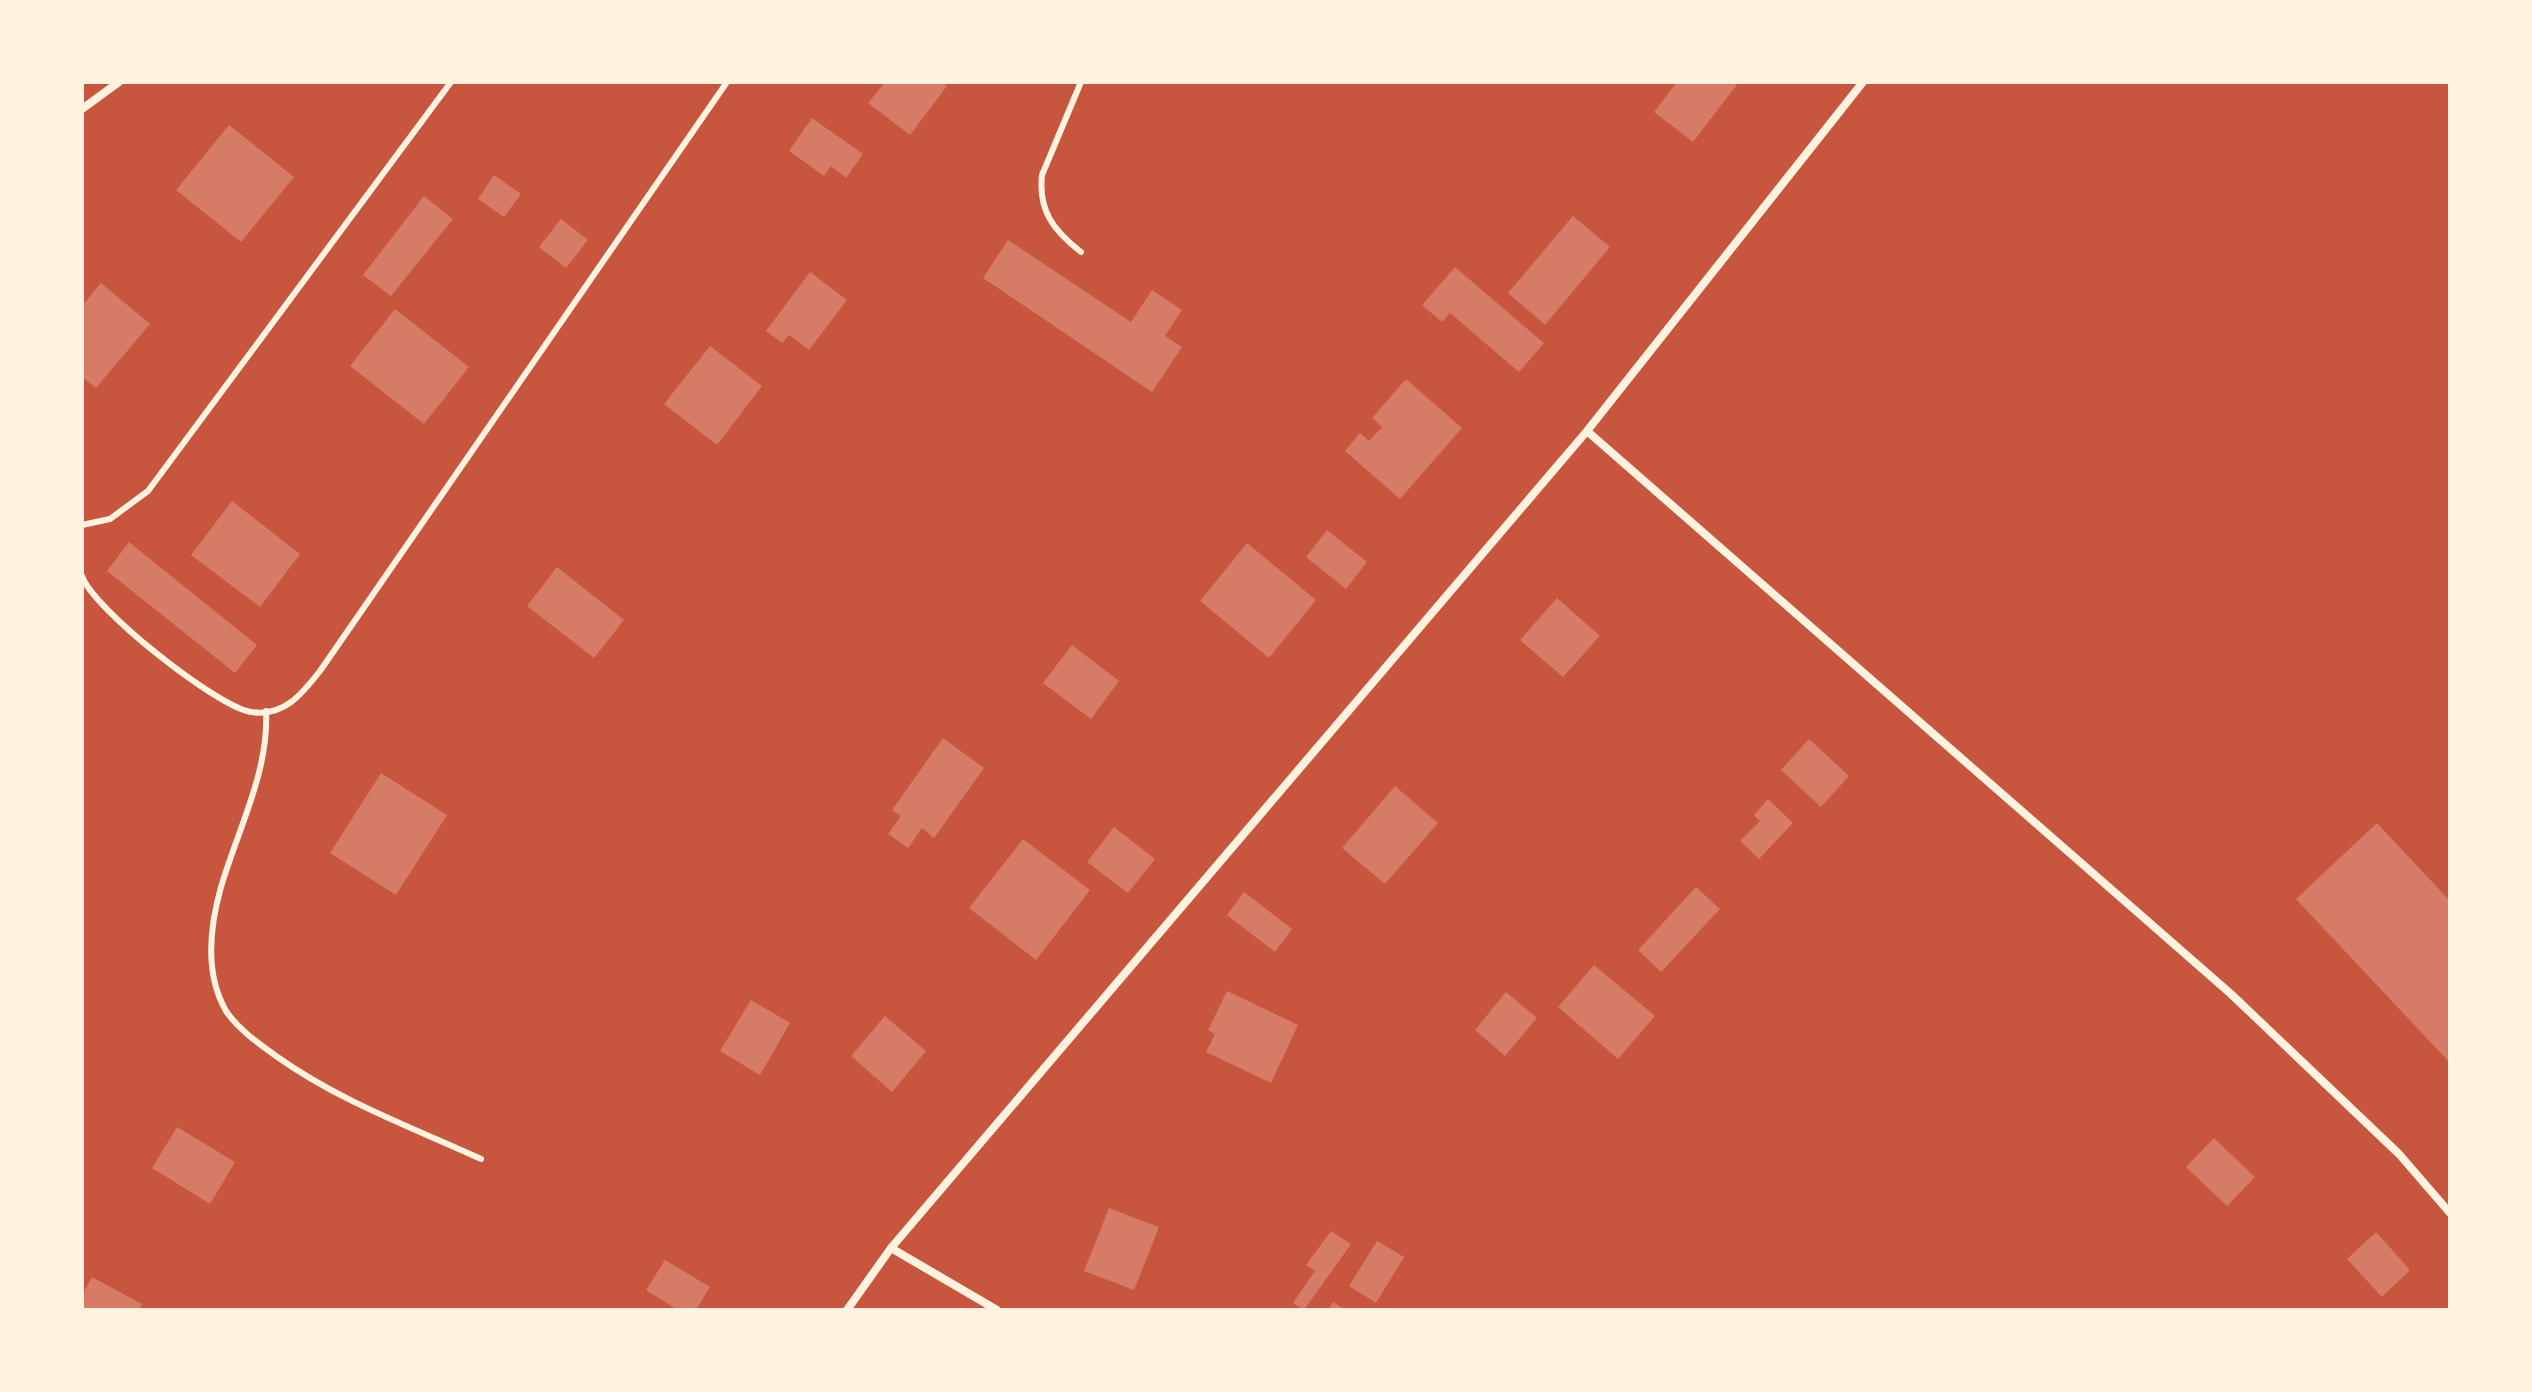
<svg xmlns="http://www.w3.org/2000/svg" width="2532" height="1392" viewBox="0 0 2532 1392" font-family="Montserrat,sans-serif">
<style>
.building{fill:#d67c66}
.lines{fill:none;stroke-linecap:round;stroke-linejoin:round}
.service{stroke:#fff3e0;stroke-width:6}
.minor{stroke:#fff3e0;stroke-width:8}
</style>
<rect width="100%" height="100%" fill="#c8553d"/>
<path class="building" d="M885,82H941L947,86L910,135L868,103Z
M1677,82H1739L1693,142L1654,112Z
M812,118L863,154L846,178L831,166L824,176L789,151Z
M229,125L294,177L241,242L176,190Z
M494,175L521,194L504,217L478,199Z
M424,196L453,219L391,296L363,275Z
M1573,216L1610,247L1545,325L1508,293Z
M561,219L588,240L566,268L539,247Z
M1008,240L1131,322L1152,290L1182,310L1165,336L1182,347L1152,392L983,278Z
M1455,267L1544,343L1519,372L1450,313L1442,322L1422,305Z
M810,272L847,300L809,350L789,335L782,343L766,331Z
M101,283L150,324L96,388L82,377V306Z
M395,309L469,367L424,424L350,366Z
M710,346L762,386L717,445L664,404Z
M1406,379L1462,428L1400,499L1345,451L1360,433L1369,441L1382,427L1372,418Z
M232,501L300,554L260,607L191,555Z
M1327,530L1367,562L1346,589L1306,557Z
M129,542L257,645L235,673L107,571Z
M1247,543L1316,600L1269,658L1200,601Z
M557,567L624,620L594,658L527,606Z
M1557,598L1600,636L1563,677L1520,640Z
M1072,645L1119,681L1091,719L1043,683Z
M943,738L984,768L934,838L922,828L908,848L888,834L901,816L892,810Z
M1809,739L1849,776L1821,807L1781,770Z
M381,773L447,815L396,895L330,853Z
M1395,786L1438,823L1385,884L1342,848Z
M1768,799L1793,823L1759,859L1740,841L1760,821L1754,815Z
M2377,823L2450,901V1063L2296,899Z
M1114,827L1155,859L1128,893L1087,862Z
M1023,839L1090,890L1036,960L969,908Z
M1696,887L1720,909L1661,972L1638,950Z
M1244,892L1292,929L1275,952L1227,915Z
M1594,965L1655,1016L1618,1059L1558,1007Z
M1227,991L1298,1025L1271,1083L1206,1052L1215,1034L1208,1030Z
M1506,992L1537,1018L1505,1056L1475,1030Z
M751,1000L790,1023L760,1075L720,1051Z
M885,1016L926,1051L892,1092L851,1056Z
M177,1127L235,1162L210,1204L152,1168Z
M2214,1138L2255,1177L2227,1206L2186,1167Z
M1109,1208L1159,1227L1134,1290L1084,1271Z
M1331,1231L1351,1244L1304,1310L1293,1303L1315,1271L1306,1265Z
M2376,1232L2410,1270L2382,1297L2347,1259Z
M1377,1241L1404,1257L1376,1303L1349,1286Z
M665,1260L710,1287L696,1310H678L646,1290Z
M92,1277L142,1304L139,1310H82V1295Z
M1333,1302L1346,1310H1328Z"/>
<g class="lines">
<path class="service" d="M1081,252C1054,231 1038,211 1042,175L1081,82
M82,525L110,519L148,491L451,82
M82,576C92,608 217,707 251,712C284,717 302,694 320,671L727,82
M266,711C269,772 238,829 221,887C210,926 204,973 226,1011C238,1029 258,1043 276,1056C339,1101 411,1127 481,1159"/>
<path class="minor" d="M82,109L119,82
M1587,431L2231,994L2399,1154L2450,1213
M891,1248L997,1310
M847,1310L891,1248L1587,431L1863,82"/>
</g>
<rect width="2532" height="1392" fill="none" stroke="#fff3e0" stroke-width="168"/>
</svg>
